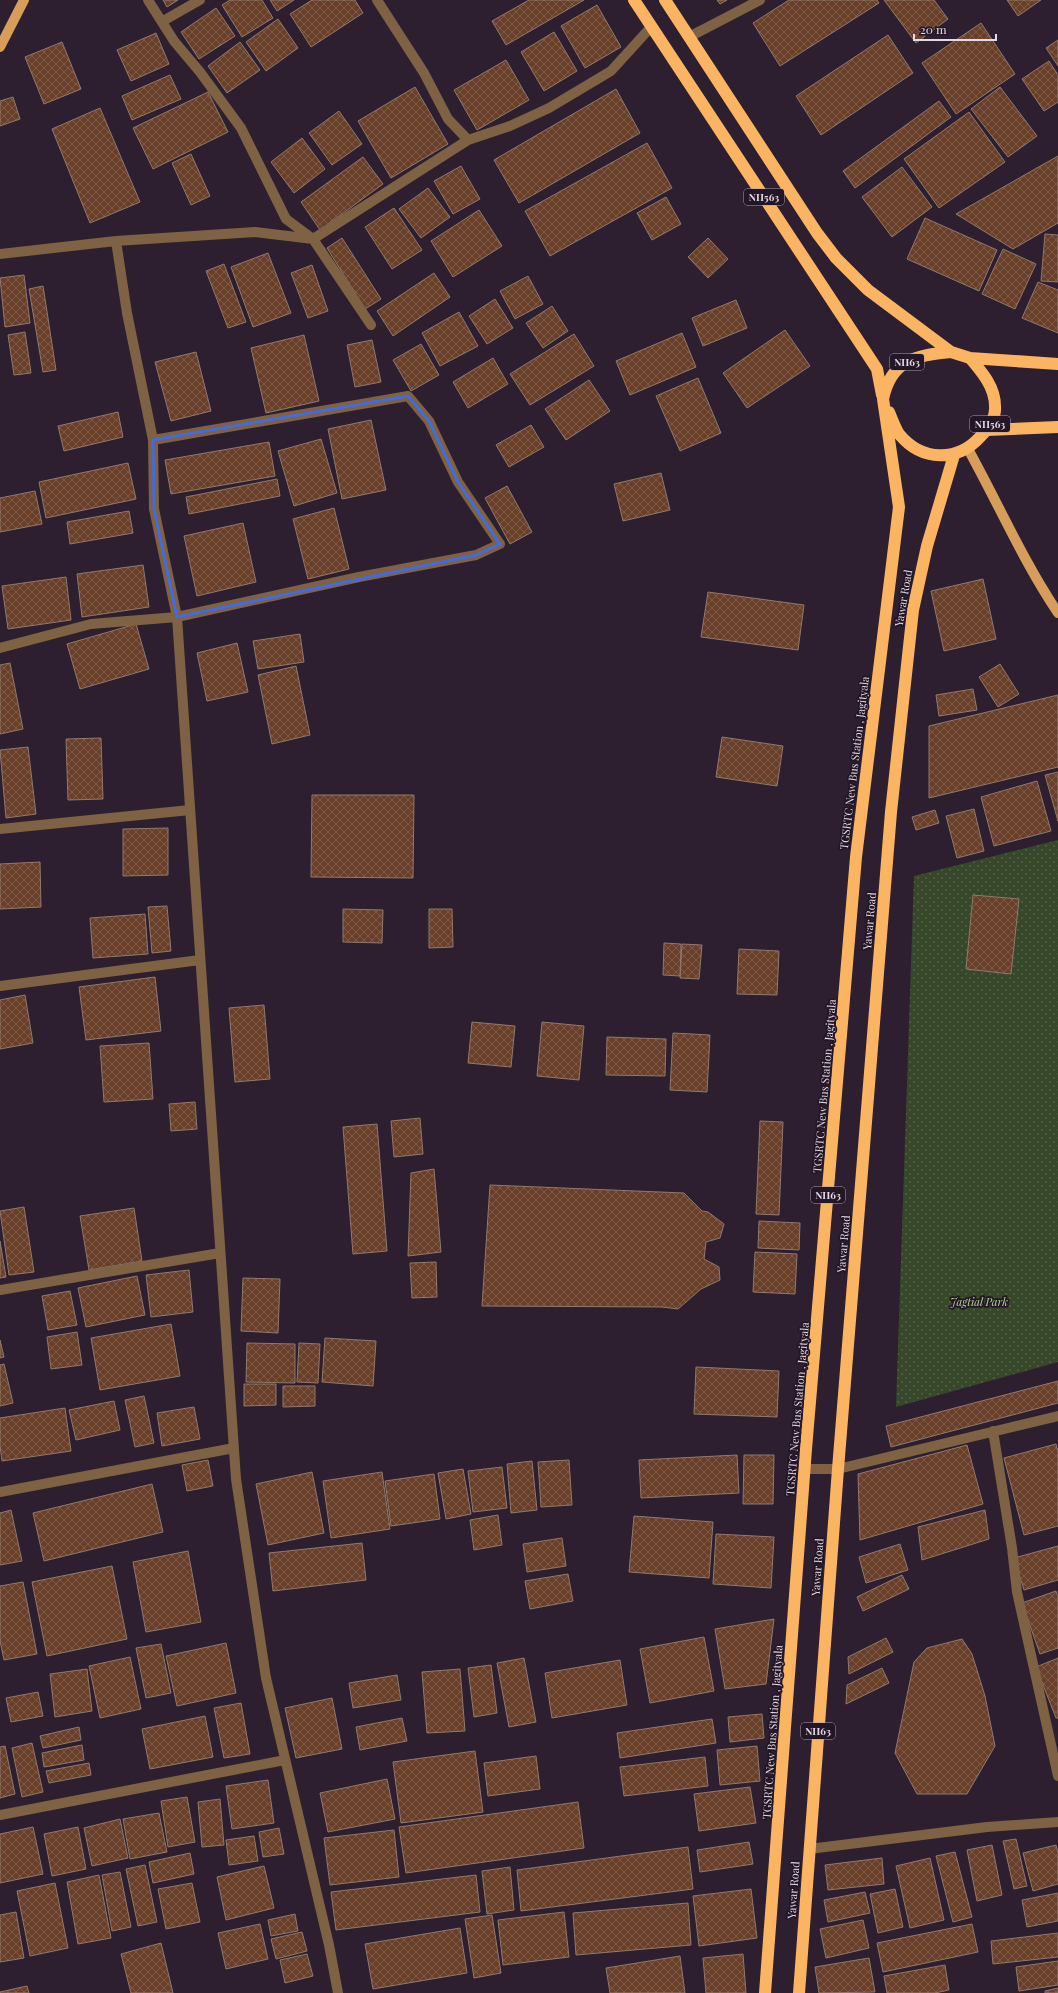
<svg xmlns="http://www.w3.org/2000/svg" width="1058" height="1993" viewBox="0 0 1058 1993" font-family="'Playfair Display',serif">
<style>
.grass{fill:url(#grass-dots)}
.building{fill:url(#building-cross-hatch);stroke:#91796d}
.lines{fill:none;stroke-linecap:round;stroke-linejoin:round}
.minor{stroke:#7e6243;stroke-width:10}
.major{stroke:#d79d5a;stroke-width:10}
.highway{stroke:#fbb562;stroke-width:12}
.marked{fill:none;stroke:#456adb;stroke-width:3;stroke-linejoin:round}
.labels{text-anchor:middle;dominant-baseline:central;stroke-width:3.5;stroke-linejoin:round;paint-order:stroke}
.shield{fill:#231626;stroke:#a99fac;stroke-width:1}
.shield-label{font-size:10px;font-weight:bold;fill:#e3dae5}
.street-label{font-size:11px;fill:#e3dae5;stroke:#231626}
.park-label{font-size:11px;font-style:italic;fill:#b3d793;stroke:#231626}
</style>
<defs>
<pattern id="grass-dots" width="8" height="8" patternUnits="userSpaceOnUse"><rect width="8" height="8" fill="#374729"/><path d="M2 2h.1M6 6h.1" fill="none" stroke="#546148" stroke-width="1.8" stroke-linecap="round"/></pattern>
<pattern id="building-cross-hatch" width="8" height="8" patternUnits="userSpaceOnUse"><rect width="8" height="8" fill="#693f29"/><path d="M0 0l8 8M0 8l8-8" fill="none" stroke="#7e5a48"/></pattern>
</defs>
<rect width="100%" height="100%" fill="#2d1f2f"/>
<path class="grass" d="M1058,840V1362L896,1407L914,876Z"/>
<path class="building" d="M163,0H178L167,7Z
M230,0H262L273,18L242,37L222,5Z
M270,0H294L277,11Z
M312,0H355L363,13L311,47L290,14Z
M529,0H584L506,45L492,21Z
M717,0H727L720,4Z
M789,0H877L879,3L780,66L753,23Z
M884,0H934L948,19L916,43Z
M1007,0H1041L1018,16Z
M597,5L621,47L585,68L561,26Z
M216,8L235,36L199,59L181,32Z
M278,19L298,48L266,71L246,42Z
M981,23L1015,74L956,114L922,63Z
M554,32L577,71L544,91L521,52Z
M156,33L169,64L131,81L117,50Z
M888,35L913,73L821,135L796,96Z
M1058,40V66L1046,48Z
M62,42L81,89L44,104L25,57Z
M240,42L260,70L227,93L208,66Z
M506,60L529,100L477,130L454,90Z
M1049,61L1058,75V102L1044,111L1022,79Z
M170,75L181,99L132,120L122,96Z
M415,87L448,144L391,178L358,121Z
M1000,87L1037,136L1008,157L971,109Z
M616,89L640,133L519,203L494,160Z
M208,92L228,132L153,169L133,128Z
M13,97L20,119L0,126V101Z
M939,101L951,117L855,188L843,171Z
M100,108L140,202L90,223L52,129Z
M339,111L362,144L332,165L309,133Z
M969,112L1005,162L939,208L904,159Z
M302,138L325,169L294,193L271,162Z
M647,143L672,188L550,256L525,211Z
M191,154L210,196L191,205L172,163Z
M1058,156V223L1013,249L956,214Z
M363,157L383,184L320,230L301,202Z
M461,166L480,199L453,214L434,181Z
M902,167L932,207L892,237L862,197Z
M428,188L450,217L421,238L399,209Z
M666,197L681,224L652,240L637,213Z
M394,208L422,250L392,269L365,227Z
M479,210L502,246L453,277L431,241Z
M925,218L997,250L979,291L907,259Z
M1045,234L1058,235V282L1041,281Z
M342,238L381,299L365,309L327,248Z
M708,238L728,259L708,278L688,257Z
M1003,249L1036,264L1015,309L982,294Z
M268,253L291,313L253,327L231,267Z
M224,264L246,322L228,328L206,271Z
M312,265L328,311L308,318L291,273Z
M434,273L450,297L393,336L377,311Z
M24,275L30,323L5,327L0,278Z
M528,276L543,304L515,319L500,291Z
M1038,282L1058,290V333L1022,318Z
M43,286L56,370L43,372L29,289Z
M495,299L513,328L487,344L469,316Z
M736,300L747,328L703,346L692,318Z
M552,306L568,331L543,348L526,323Z
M459,312L478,346L440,366L422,333Z
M785,330L810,366L747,408L723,373Z
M25,332L31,373L14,375L8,335Z
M682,333L696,367L630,395L616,361Z
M574,334L594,366L530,405L510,374Z
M304,335L319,401L266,413L251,348Z
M372,340L381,382L355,387L347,345Z
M421,344L439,375L411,391L393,360Z
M196,352L211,411L171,421L155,362Z
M493,358L508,384L468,408L453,382Z
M698,378L721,433L680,451L656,396Z
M589,380L610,411L566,440L545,409Z
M118,412L123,437L64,451L58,426Z
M371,420L386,490L342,499L328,429Z
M531,425L544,447L509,467L496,445Z
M321,439L337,493L294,506L278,451Z
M269,442L275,476L171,494L165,460Z
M128,463L136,499L46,518L39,482Z
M661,473L670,510L623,521L614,484Z
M277,479L280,496L189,514L186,497Z
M507,486L532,532L510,544L485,498Z
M35,491L42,524L0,532V498Z
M334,508L349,569L308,579L293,519Z
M129,511L133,533L70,544L67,522Z
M243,523L256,582L197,596L184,536Z
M143,565L149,607L82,617L77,574Z
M66,577L71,620L8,629L2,586Z
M983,579L996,639L944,651L931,591Z
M708,592L804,605L798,650L701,637Z
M136,624L149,669L80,689L67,644Z
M300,634L304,662L258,669L253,641Z
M237,643L248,692L207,701L197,653Z
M10,663L23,729L0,734V665Z
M1000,664L1019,694L998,707L979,677Z
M296,666L310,735L272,744L258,675Z
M973,689L977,710L939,716L936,695Z
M1058,695V767L929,798V726Z
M722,737L783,746L777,786L716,777Z
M101,738L103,799L68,800L66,739Z
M28,747L36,814L6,818L0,750Z
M1058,772V821L1045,775Z
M1037,781L1051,831L994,846L981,797Z
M312,795H414L413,878L311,877Z
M974,809L984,851L957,858L946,816Z
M935,810L939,823L916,830L912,817Z
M168,828V875L123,876V829Z
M40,862L41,907L0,909V864Z
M973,895L1019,899L1011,974L966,969Z
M167,906L171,951L152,953L148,907Z
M343,909L383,910L382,943L343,942Z
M429,909H452L453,947L429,948Z
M145,914L148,954L93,958L90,918Z
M664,943L681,944L680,976L663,975Z
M682,944L702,945L699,979L680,978Z
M739,949L779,951L777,995L737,994Z
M155,977L161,1031L86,1040L79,987Z
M25,995L33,1043L0,1049V1000Z
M264,1005L270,1079L235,1082L229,1008Z
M472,1022L515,1026L511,1067L468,1063Z
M542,1022L584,1026L579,1080L537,1076Z
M673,1033L710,1035L707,1092L670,1090Z
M607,1037L666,1039L665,1076L606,1075Z
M149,1043L153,1099L104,1102L100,1046Z
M195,1102L197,1129L171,1131L169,1104Z
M420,1118L423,1154L394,1157L391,1121Z
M760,1121L783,1122L779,1215L756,1214Z
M377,1124L387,1251L353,1254L343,1127Z
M434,1169L441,1252L408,1256L411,1173Z
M490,1185L684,1193L702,1211L708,1212L724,1224L720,1238L706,1242L704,1259L719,1267L720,1280L701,1289L678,1309L662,1307L482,1306Z
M24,1207L34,1272L9,1275L0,1211Z
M134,1208L142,1261L89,1270L80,1216Z
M759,1221L800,1223L799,1250L758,1248Z
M0,1241L6,1277L0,1278Z
M755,1252L797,1254L795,1294L753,1292Z
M436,1262L437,1297L412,1298L410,1263Z
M189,1270L193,1312L151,1317L146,1275Z
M137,1276L145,1315L86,1327L78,1288Z
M243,1278L280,1279L278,1333L241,1331Z
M70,1291L77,1325L48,1330L42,1296Z
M171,1324L180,1376L100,1390L91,1338Z
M77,1332L82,1365L51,1369L47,1337Z
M325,1338L376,1341L373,1386L322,1382Z
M0,1340L4,1357L0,1358Z
M247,1343L295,1344V1383L246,1382Z
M299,1343L320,1344L318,1383L297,1382Z
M4,1364L13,1403L0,1406V1365Z
M696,1367L779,1371L777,1417L694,1414Z
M1058,1381V1403L891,1447L886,1426Z
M244,1384H276V1405L244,1406Z
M283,1386H315V1406L283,1407Z
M144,1396L154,1443L135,1447L125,1400Z
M114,1401L120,1430L76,1440L69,1410Z
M194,1407L200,1439L162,1446L157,1413Z
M65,1408L71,1451L2,1461L0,1446V1418Z
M1056,1444L1058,1452V1526L1024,1535L1004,1458Z
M967,1445L983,1504L860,1540L858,1474Z
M737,1455L739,1493L641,1498L639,1460Z
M744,1455H774L773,1504H743Z
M208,1460L213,1486L187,1491L182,1465Z
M569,1460L572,1505L541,1507L538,1462Z
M532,1461L537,1510L511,1513L507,1464Z
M502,1467L507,1508L473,1512L468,1471Z
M463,1469L471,1514L446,1519L438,1473Z
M312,1472L324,1533L268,1545L256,1484Z
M382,1472L390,1529L331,1538L323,1481Z
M434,1474L440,1519L391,1526L385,1481Z
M152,1484L163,1532L44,1561L33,1513Z
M11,1510L22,1561L0,1565V1513Z
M985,1510L989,1539L922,1560L918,1527Z
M498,1515L502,1545L474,1550L470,1520Z
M634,1516L713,1522L709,1578L629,1572Z
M716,1534L774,1537L771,1588L713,1584Z
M562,1538L566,1566L527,1572L523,1544Z
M362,1543L366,1580L273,1591L269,1553Z
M900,1544L908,1570L866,1583L859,1557Z
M1058,1546V1580L1024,1590L1014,1558Z
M188,1551L201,1622L146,1632L133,1562Z
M112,1566L127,1639L47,1656L32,1582Z
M568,1574L573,1601L530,1609L525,1581Z
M902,1575L909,1589L863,1611L857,1597Z
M23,1582L37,1654L4,1660L0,1641V1586Z
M1056,1591L1058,1596V1648L1040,1654L1022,1603Z
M774,1619L766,1684L725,1689L715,1629Z
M704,1637L714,1691L650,1703L640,1649Z
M886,1638L893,1652L849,1674L848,1657Z
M962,1639L972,1654L985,1696L995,1746L967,1794H917L895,1753L914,1662L927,1648Z
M226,1643L236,1693L177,1706L166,1656Z
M161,1644L171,1693L146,1698L136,1648Z
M130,1657L141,1709L100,1718L89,1666Z
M524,1658L536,1722L509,1727L497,1663Z
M1058,1658V1718H1056L1036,1667Z
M620,1660L627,1705L552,1718L545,1673Z
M491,1665L497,1713L474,1717L468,1668Z
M882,1668L889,1683L846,1704L847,1685Z
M87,1669L92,1711L55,1717L50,1674Z
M460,1669L465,1731L427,1733L422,1672Z
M397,1675L401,1700L353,1708L349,1683Z
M38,1692L43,1716L11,1722L6,1698Z
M332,1698L342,1749L296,1758L285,1708Z
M241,1703L250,1754L224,1758L214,1708Z
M762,1714L764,1738L730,1742L728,1717Z
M205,1716L213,1757L150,1769L142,1729Z
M402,1718L407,1741L360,1750L356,1727Z
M712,1719L716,1743L620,1758L617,1733Z
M79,1727L81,1740L43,1748L40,1736Z
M32,1743L43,1792L22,1797L12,1748Z
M82,1745L84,1760L44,1767L42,1753Z
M5,1746L15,1794L0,1798V1747Z
M757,1746L760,1781L720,1785L717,1750Z
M475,1751L483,1812L401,1823L393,1762Z
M536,1756L540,1789L488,1796L484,1763Z
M705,1757L708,1786L624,1796L620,1767Z
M89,1763L91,1775L49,1783L46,1771Z
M387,1779L395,1819L328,1832L320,1793Z
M268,1780L274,1823L232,1829L226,1786Z
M750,1787L756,1823L699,1831L694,1794Z
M187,1797L195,1842L168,1847L161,1801Z
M220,1799L224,1845L202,1847L198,1802Z
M578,1802L584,1848L406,1873L399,1827Z
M159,1813L167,1852L130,1859L123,1819Z
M120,1819L128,1858L92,1866L84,1828Z
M33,1827L43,1874L0,1883V1834Z
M78,1827L86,1869L52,1876L44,1834Z
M279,1828L284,1854L263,1857L259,1832Z
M394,1830L399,1877L330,1885L324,1838Z
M254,1836L258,1861L229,1865L226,1840Z
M1016,1839L1027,1886L1014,1889L1003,1841Z
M749,1842L753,1864L700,1872L697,1850Z
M992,1845L1002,1895L977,1901L967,1850Z
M1056,1845L1058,1853V1884L1033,1891L1023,1853Z
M688,1847L693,1889L521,1911L517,1870Z
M955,1852L972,1917L953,1922L936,1856Z
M190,1853L194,1874L153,1883L149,1862Z
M882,1858L884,1884L828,1890L825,1865Z
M930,1858L944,1920L910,1928L896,1866Z
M145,1865L157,1922L138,1926L126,1869Z
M264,1866L274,1908L226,1920L217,1877Z
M510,1867L514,1910L487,1914L482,1871Z
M120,1872L131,1927L112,1931L102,1875Z
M99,1875L111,1938L78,1944L67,1882Z
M476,1875L480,1912L336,1930L331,1892Z
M55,1883L68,1948L30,1956L17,1891Z
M192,1883L200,1922L166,1929L158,1889Z
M751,1889L757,1938L699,1946L693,1896Z
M895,1889L903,1927L878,1933L870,1894Z
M865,1892L870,1913L828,1922L824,1900Z
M1058,1893V1921L1027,1927L1022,1900Z
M688,1903L691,1945L576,1955L573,1913Z
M16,1912L24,1958L0,1962V1915Z
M564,1912L569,1957L503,1965L498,1920Z
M295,1914L298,1931L271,1936L268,1920Z
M492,1915L501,1973L474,1978L465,1919Z
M863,1920L869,1948L826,1958L820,1929Z
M260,1924L268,1959L226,1969L218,1933Z
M972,1924L978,1952L883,1972L877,1943Z
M460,1928L467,1973L373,1989L365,1944Z
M302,1932L307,1951L276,1959L271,1939Z
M1058,1933V1957L993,1964L991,1941Z
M161,1943L173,1993H131L121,1954Z
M307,1954L313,1976L285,1983L280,1960Z
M743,1954L746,1993H706L703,1958Z
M680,1956L685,1993H610L606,1968Z
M869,1958L875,1992L819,1993L815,1967Z
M1058,1961V1985L1019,1991L1016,1967Z
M945,1965L949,1990L935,1993H887L884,1976Z
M27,1986L29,1993H0V1992Z
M1058,1988V1993H1045V1991Z"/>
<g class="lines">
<path class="minor" d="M148,0L174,41L200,72L241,128L286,219L313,239L371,325
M163,21L200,0
M689,37L760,0
M468,140L510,126L549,108L611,71L651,27
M116,241L127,313L153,440L154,509L177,617L236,1479L266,1678L329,1945L338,1993
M0,254L116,241L255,232L313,239L468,140L448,119L424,73L377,0
M0,648L91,624L177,617L359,577L476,555L500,544L458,482L429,421L408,396L153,440
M0,829L190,810
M0,986L200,960
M0,1290L220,1253
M993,1431L1012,1548L1017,1592L1058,1776
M805,1469H838L1058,1416
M0,1492L234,1448
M0,1815L285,1760
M809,1849L987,1827L1058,1822"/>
<path class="major" d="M0,47L24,0
M968,449C998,503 1023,561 1058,613"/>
<path class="highway" d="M634,0L877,369L882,395
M665,0L817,233L836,258L868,290L951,352L970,358L1058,364
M889,412C892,419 895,428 899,434C922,462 958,462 981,436C989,428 996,417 995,406C995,387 982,372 970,358
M987,430L1058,427
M765,1993L806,1449L856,857L899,507L883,399C891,360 916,355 951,352
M799,1993L838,1469L891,812L913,610L927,546L954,455"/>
</g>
<path class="marked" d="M408,396L429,421L458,482L500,544L476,555L177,617L154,509L153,440Z"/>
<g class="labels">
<g class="shield">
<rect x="744" y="189" width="40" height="16" rx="3"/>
<rect x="890" y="354" width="34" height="16" rx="3"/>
<rect x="970" y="416" width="40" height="16" rx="3"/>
<rect x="811" y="1187" width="34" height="16" rx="3"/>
<rect x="801" y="1723" width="34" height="16" rx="3"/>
</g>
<g class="shield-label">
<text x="764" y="197">NH563</text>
<text x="907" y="362">NH63</text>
<text x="990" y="424">NH563</text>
<text x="828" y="1195">NH63</text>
<text x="818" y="1731">NH63</text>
</g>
<g class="street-label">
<text transform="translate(903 598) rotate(-80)">Yawar Road</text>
<text transform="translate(854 763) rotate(-83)">TGSRTC New Bus Station , Jagityala</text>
<text transform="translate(869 921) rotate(-85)">Yawar Road</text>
<text transform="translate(824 1086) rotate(-85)">TGSRTC New Bus Station , Jagityala</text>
<text transform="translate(843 1244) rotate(-85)">Yawar Road</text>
<text transform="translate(797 1409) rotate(-85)">TGSRTC New Bus Station , Jagityala</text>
<text transform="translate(817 1567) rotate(-86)">Yawar Road</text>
<text transform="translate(772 1732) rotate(-86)">TGSRTC New Bus Station , Jagityala</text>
<text transform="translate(793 1890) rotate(-86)">Yawar Road</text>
</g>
<g class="park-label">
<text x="979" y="1301">Jagtial Park</text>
</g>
</g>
<path d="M914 34v6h82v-6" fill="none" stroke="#e3dae5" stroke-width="2"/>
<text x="920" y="34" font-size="12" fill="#e3dae5" stroke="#231626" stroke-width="3" paint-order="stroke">20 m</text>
</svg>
